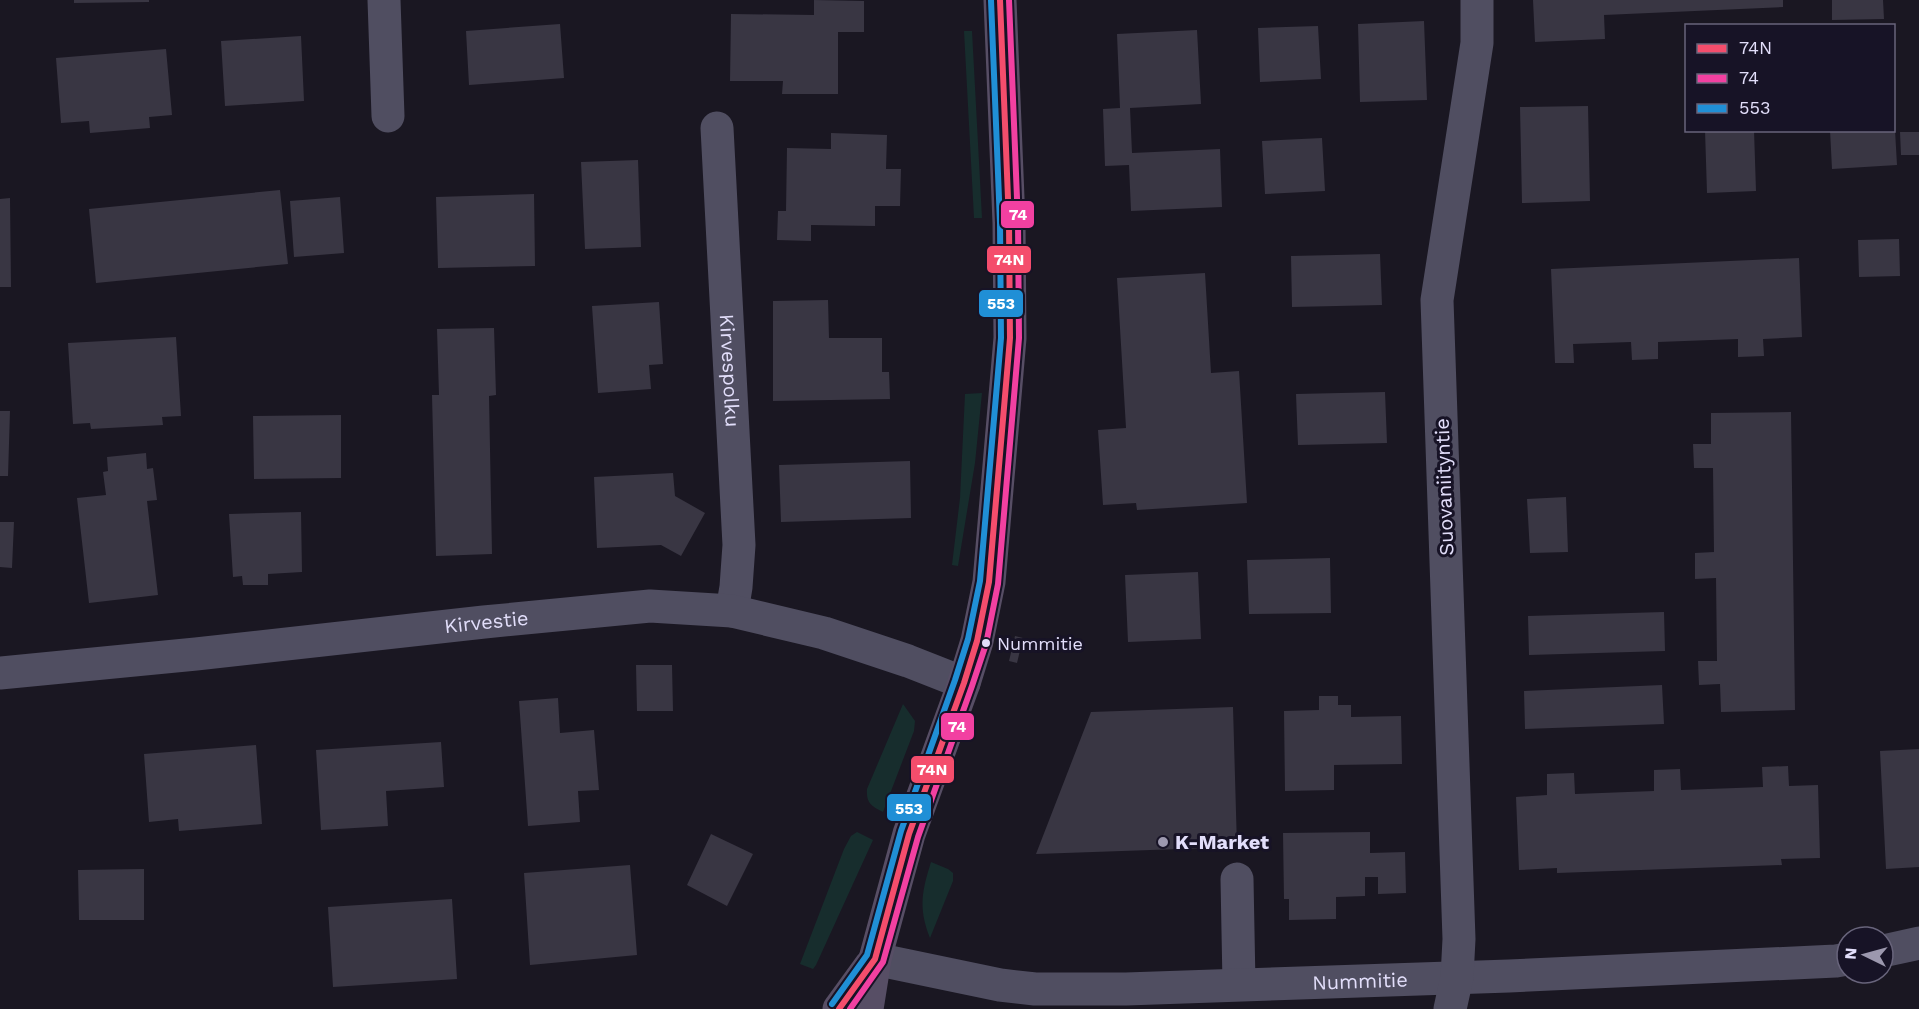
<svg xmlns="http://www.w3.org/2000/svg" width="1919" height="1009" viewBox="0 0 1919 1009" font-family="'Work Sans',sans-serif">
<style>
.green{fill:#172d2d}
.building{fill:#393643}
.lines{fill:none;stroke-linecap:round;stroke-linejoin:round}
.minor{stroke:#504e61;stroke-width:33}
.major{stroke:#574e65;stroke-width:33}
.bus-1-casing{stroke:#171326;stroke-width:10}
.bus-2-casing{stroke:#171326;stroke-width:10}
.bus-3-casing{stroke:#171326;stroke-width:10}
.bus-1{stroke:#f44d6c;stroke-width:6}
.bus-2{stroke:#f240a1;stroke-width:6}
.bus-3{stroke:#208fd6;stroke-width:6}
.bus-dot{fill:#e2defa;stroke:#171326;stroke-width:2}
.poi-dot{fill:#9c98ae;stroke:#171326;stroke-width:2}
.labels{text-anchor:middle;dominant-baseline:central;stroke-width:6;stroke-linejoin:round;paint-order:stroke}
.bus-label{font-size:18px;fill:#e2defa;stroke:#171326;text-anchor:start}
.street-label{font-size:20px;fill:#e2defa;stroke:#171326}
.poi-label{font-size:20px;font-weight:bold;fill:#e2defa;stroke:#171326;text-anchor:start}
.line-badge{stroke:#171326;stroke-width:2}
.badge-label{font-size:16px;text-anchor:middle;font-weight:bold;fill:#fff}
</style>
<rect width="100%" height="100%" fill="#1a1722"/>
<path class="green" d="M964,31H972L982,218H974Z
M982,393L975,463L958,566L952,565L960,498L965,394Z
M903,704L915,721L914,731L883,812C871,806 866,803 867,789Z
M857,832L873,840L816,965L813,969L800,964L844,849L851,836Z
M931,862L948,869L953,873V881L930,938C918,908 922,891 931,862Z"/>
<path class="building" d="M74,0H149V2L74,3Z
M814,0L864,1V32H838V94H782L783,81H730L731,14L814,15Z
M1533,0H1783V7L1604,15L1605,39L1535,42Z
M1832,0H1883L1884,19L1832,20Z
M1424,21L1427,100L1360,102L1358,24Z
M560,24L564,78L469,85L466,31Z
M1318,26L1321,79L1260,82L1258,28Z
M1197,30L1201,104L1130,108L1132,153L1220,149L1222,207L1131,211L1129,165L1105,166L1103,109L1120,108L1117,34Z
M301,36L304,101L225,106L221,41Z
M166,49L172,115L149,117L150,128L90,133L89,121L61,123L56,58Z
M1588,106L1590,201L1522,203L1520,107Z
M1705,130H1754L1756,191L1707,193Z
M1830,130H1895L1897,165L1832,169Z
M1900,132H1919V155H1901Z
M831,133L887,135L886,169H901L900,206H875V226L811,225V241L777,240L778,211H786L787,148L831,149Z
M1322,138L1325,191L1265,194L1262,141Z
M638,160L641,247L585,249L581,162Z
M280,190L288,264L96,283L89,209Z
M534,194L535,266L438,268L436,197Z
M340,197L344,253L294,257L290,201Z
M10,198L11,287H0V199Z
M1899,239L1900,276L1859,277L1858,240Z
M1380,254L1382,305L1292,307L1291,256Z
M1799,258L1802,337L1763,339L1764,356L1738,357V339L1658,342V359L1632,360L1631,342L1573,344L1574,363H1555L1551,269Z
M1205,273L1211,373L1239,371L1247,503L1137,510L1136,503L1103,505L1098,430L1126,428L1117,278Z
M828,300L829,338H882V372H889L890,399L773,401V301Z
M659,302L663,364L649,365L651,389L598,393L592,306Z
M494,328L496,395L489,396L492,554L436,556L432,395H439L437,329Z
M176,337L181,416L162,417L163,425L91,429L90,423L73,424L68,343Z
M1385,392L1387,443L1298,445L1296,394Z
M0,411H10L8,476H0Z
M1791,412L1795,710L1721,712L1720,684L1699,685L1698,661H1717L1716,578L1695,579V553L1714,552L1713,468H1694L1693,444H1711V413Z
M341,415V478L254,479L253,416Z
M146,453L147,469L153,468L157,500L147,501L158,595L89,603L77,498L106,495L103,472L108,471L107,457Z
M910,461L911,518L781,522L779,465Z
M673,473L675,496L705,513L681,556L661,545L597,548L594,477Z
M1566,497L1568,552L1530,553L1527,499Z
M301,512L302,572L268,574V585H243L242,576L233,577L229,514Z
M0,522H14L12,568L0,567Z
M1330,558L1331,613L1249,614L1247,560Z
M1198,572L1201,639L1128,642L1125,575Z
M1664,612L1665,651L1529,655L1528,616Z
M1015,636L1023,638L1017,663L1009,661Z
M636,665H672L673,711H637Z
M1662,685L1664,724L1525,729L1524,691Z
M1319,696H1338V705H1351V717L1401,716L1402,764L1334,765V790L1285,791L1284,711L1319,710Z
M558,698L560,733L594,730L599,790L578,791L580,822L528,826L519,701Z
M1233,707L1237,847L1036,854L1091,712Z
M441,742L444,787L386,791L388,826L321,830L316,750Z
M256,745L262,824L179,831L178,819L149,822L144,754Z
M1919,749V867L1886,869L1880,751Z
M1788,766L1789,786L1818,785L1820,858L1781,859L1782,865L1557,873V868L1519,870L1516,797L1547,795V774L1574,773L1575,794L1654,791V770L1680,769L1681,790L1763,787L1762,767Z
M1370,832V853L1405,852L1406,893L1378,894V877H1365V896L1336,897V919L1289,920V899H1284L1283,833Z
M711,834L753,854L727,906L687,885Z
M630,865L637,955L530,965L524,873Z
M144,869V920H79L78,870Z
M452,899L457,979L333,987L328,907Z"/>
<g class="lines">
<g class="minor">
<path d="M384,0L388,116"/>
<path id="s1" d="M717,128L739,545L736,587L732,611"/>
<path id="s2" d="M0,673L196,654L484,622L650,606L732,611L824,633L908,661L964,683"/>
<path d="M1237,879L1239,984"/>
<path d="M1883,951L1919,943"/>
<path id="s3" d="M875,959L1000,985L1035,989H1126L1509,976L1836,961L1847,959"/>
<path d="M1450,1009L1457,977L1459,939L1437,300L1477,43V0"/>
</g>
<path class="major" d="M839,1009L871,965
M867,1009L875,959L909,834L964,683L977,641L989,582L1010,338L1009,223L1000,0"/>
<defs>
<path id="bus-1" d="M839,1009L875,959L909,834L964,683L977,641L989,582L1010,338L1009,223L1000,0"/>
<path id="bus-2" d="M850,1009L883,962L918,837L972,686L986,644L998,584L1019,338L1018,223L1009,0"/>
<path id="bus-3" d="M832,1004L867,955L901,831L955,680L968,639L980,581L1001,338L1000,223L991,0"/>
</defs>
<use href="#bus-1" class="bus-1-casing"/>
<use href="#bus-2" class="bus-2-casing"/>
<use href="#bus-3" class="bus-3-casing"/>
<use href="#bus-1" class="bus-1"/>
<use href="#bus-2" class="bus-2"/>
<use href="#bus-3" class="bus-3"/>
</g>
<circle class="bus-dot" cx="986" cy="643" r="5"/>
<circle class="poi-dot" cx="1163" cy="842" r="6"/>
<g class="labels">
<g class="bus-label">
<text x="997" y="643">Nummitie</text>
</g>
<g class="street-label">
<text stroke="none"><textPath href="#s1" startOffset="243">Kirvespolku</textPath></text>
<text transform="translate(1444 487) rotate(-92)">Suovaniityntie</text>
<text stroke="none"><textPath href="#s2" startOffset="489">Kirvestie</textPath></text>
<text stroke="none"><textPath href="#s3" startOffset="488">Nummitie</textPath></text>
</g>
<g class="poi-label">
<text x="1175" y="842">K-Market</text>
</g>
</g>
<g class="line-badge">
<rect x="1000" y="200" width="35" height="29" rx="6" fill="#f240a1"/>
<rect x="986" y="245" width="46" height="29" rx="6" fill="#f44d6c"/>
<rect x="978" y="289" width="46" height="29" rx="6" fill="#208fd6"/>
<rect x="940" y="712" width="35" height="29" rx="6" fill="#f240a1"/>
<rect x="910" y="755" width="45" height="29" rx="6" fill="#f44d6c"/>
<rect x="886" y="793" width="46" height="29" rx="6" fill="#208fd6"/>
</g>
<g class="badge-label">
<text x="1018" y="220">74</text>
<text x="1009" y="265">74N</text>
<text x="1001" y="309">553</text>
<text x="957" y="732">74</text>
<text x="932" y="775">74N</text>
<text x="909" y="814">553</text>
</g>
<rect x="1685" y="24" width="210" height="108" fill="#171326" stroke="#68647b" stroke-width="1.5"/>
<rect x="1697" y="44" width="30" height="9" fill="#f44d6c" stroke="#68647b" stroke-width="1.5"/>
<text x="1739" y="54" font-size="18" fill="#e2defa">74N</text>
<rect x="1697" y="74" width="30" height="9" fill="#f240a1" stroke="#68647b" stroke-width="1.5"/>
<text x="1739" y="84" font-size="18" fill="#e2defa">74</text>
<rect x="1697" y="104" width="30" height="9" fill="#208fd6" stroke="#68647b" stroke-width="1.5"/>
<text x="1739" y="114" font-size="18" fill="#e2defa">553</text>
<g transform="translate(1865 955) rotate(275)"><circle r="28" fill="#171326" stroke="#68647b" stroke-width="1.5"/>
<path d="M0-4.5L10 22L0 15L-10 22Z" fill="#9c98ae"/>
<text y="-9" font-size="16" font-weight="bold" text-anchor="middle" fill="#e2defa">N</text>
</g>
</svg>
